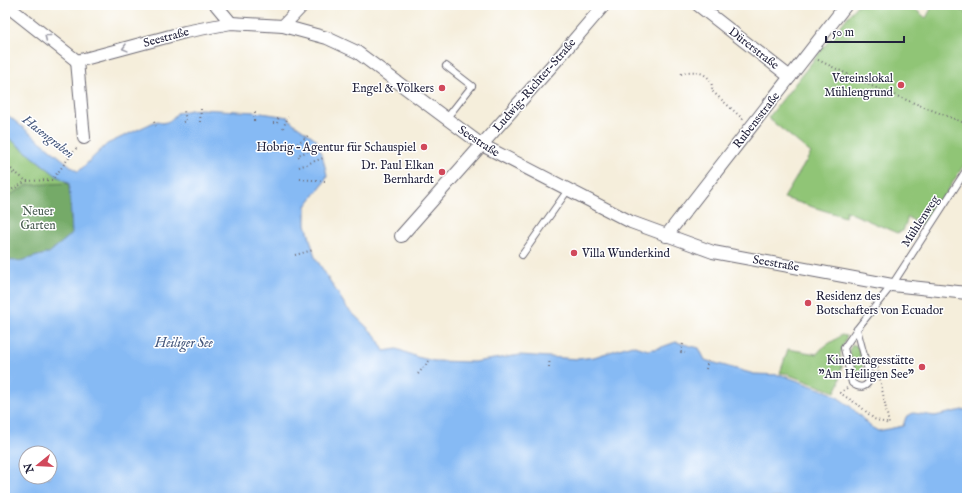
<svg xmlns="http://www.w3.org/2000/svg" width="972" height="503" font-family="'IM FELL English',serif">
	<rect width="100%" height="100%" fill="#fff"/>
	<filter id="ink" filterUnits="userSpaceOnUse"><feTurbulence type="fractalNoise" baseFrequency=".025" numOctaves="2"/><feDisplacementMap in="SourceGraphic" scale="8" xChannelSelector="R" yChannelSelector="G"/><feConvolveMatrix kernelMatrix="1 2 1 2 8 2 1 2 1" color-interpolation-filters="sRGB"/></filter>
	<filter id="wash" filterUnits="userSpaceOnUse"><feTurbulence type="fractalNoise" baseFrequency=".012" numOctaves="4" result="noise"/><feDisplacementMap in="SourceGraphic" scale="16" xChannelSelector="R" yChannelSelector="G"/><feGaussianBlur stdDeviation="0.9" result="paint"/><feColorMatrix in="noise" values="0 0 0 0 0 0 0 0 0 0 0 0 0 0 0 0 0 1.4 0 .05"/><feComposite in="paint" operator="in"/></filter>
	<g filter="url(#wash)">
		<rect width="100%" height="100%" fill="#f5eedb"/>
		<g fill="#90c576" stroke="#597458">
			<polygon points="857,5 910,5 926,18 933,5 967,5 967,160 924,228 908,217 903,231 897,233 846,211 845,217 784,198 811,153 768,118"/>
			<polygon points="5,135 57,176 69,183 5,260"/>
			<path d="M841,335L847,336L843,345L840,354L842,366L839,384L835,392L784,373H780L788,349L817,354C823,345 832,343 841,335Z"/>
			<polygon points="852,345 856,345 858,347 864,372 861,376 857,376 855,374 849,350"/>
		</g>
		<polygon fill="#74aa67" stroke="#4b6651" points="69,183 72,234 49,253 20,261 5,260 5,198 28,185"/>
		<path fill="#86baf4" stroke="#546e98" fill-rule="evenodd" d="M201,109L255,112L288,117L293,123L316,139L323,158L327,175L325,181L306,206V224L315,257L347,308L376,336L384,351L397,349L417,357L434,361L474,362L520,355L578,359L594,357L632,345L648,350L659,348L676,342L699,348L705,360L708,361L754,374L782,375L831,393L850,406L871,427L878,431L903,426L906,417L913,413L935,416L967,409V498H5V260L20,261L49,253L72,234L69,183L57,176L5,135V113L77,171H79L107,144L154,122L158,121L162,123C170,122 172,119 177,113L190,110ZM26,453H50V477H26Z"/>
	</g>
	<g filter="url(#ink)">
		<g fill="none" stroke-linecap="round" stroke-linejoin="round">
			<defs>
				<g id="lane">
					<polyline points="446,66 472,86 446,119"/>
					<polyline points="522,255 568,190"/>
					<path d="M857,329L870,378C867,388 860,389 852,383L844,348L857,329L892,285L967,169"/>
				</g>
				<g id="street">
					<polyline points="6,5 77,61"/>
					<polyline points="216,5 231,23"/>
					<polyline points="698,5 790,77"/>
					<polyline points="283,26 303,5"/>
					<polyline points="77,61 185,32 231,23 283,26 327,38 357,52 482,145 631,222 713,252 892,285 967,293"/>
					<polyline points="77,61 84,138"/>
					<polyline points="401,236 556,61 604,5"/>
					<polyline points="666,236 846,5"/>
				</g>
			</defs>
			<use href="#lane" stroke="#6c6973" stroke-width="8"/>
			<use href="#street" stroke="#6c6973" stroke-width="14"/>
			<g stroke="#6c6973" stroke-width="2" stroke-dasharray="1 3" stroke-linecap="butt">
				<polyline points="954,5 967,14"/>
				<polyline points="818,60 874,87 967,124"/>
				<path d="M681,74C695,68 714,74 712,91L744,120"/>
				<polyline points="254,121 255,112"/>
				<polyline points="154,122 156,126"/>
				<polyline points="183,122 186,121 184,111"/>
				<polyline points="200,122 201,109"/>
				<polyline points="273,123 277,123 279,116"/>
				<polyline points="283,128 288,117"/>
				<polyline points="294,146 309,135"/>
				<polyline points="299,157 298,155 319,147"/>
				<polyline points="5,164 26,181 52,180 78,146"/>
				<polyline points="299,167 323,158"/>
				<polyline points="5,170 17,175"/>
				<polyline points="300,179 325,181"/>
				<polyline points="5,193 17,187 26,181"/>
				<polyline points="295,255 313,250"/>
				<polyline points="683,344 681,352 685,353"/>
				<polyline points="549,367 550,356"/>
				<polyline points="706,369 708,361"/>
				<polyline points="418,374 430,360"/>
				<polyline points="847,388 840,393 860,406 874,419 889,424 877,364"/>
			</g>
			<use href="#lane" stroke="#fff" stroke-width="6"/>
			<use href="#street" stroke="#fff" stroke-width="12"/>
		</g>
		<defs><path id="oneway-chevron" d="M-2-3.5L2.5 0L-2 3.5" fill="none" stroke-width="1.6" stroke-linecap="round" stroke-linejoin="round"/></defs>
		<g stroke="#9c9ca7">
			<use href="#oneway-chevron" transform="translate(47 37) rotate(-142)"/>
			<use href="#oneway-chevron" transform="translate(125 48) rotate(165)"/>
		</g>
	</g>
	<g fill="#d1495b" stroke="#fff" stroke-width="1.5">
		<circle cx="901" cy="85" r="4"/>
		<circle cx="442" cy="88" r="4"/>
		<circle cx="424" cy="147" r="4"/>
		<circle cx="442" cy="172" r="4"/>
		<circle cx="574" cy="253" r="4"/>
		<circle cx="808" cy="303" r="4"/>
		<circle cx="922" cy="367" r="4"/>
	</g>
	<g text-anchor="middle" stroke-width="3" stroke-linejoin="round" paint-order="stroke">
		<g font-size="12" fill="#22223b" stroke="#fff">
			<text transform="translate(166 37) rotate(-15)" y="4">Seestraße</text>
			<text transform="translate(754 48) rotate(38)" y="4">Dürerstraße</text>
			<text transform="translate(534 85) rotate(-49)" y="4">Ludwig-Richter-Straße</text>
			<text transform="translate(756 120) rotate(-52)" y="4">Rubensstraße</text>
			<text transform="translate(479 141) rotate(33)" y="4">Seestraße</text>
			<text transform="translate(920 221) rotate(-57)" y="4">Mühlenweg</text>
			<text transform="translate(776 263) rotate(10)" y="4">Seestraße</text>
		</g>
		<g font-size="12" fill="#22223b" stroke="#fff" text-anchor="end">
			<text x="893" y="82">Vereinslokal<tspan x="893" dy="14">Mühlengrund</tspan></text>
			<text x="434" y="92">Engel &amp; Völkers</text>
			<text x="416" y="151">Hobrig – Agentur für Schauspiel</text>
			<text x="434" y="169">Dr. Paul Elkan<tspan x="434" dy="14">Bernhardt</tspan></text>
			<text x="582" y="257" text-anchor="start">Villa Wunderkind</text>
			<text x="816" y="300" text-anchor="start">Residenz des<tspan x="816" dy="14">Botschafters von Ecuador</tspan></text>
			<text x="914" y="364">Kindertagesstätte<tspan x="914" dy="14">"Am Heiligen See"</tspan></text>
		</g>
		<g font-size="12" fill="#485b50" stroke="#fff">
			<text x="38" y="215">Neuer<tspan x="38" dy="14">Garten</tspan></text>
		</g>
		<g font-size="13" font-style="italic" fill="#45577c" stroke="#fff">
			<text transform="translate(49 136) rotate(38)" y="5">Hasengraben</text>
			<text x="184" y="347">Heiliger See</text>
		</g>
	</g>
	<rect width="972" height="503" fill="none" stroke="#fff" stroke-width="20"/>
	<g transform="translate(38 465) rotate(252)"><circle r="19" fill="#ffffff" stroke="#a7a7b1"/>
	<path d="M0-3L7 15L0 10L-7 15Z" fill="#d1495b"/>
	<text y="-6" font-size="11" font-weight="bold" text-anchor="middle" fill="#22223b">N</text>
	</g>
	<path d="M826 36v6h78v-6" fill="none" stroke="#22223b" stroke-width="2"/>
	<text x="832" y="36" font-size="12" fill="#22223b" stroke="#ffffff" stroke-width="3" paint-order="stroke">50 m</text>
</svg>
